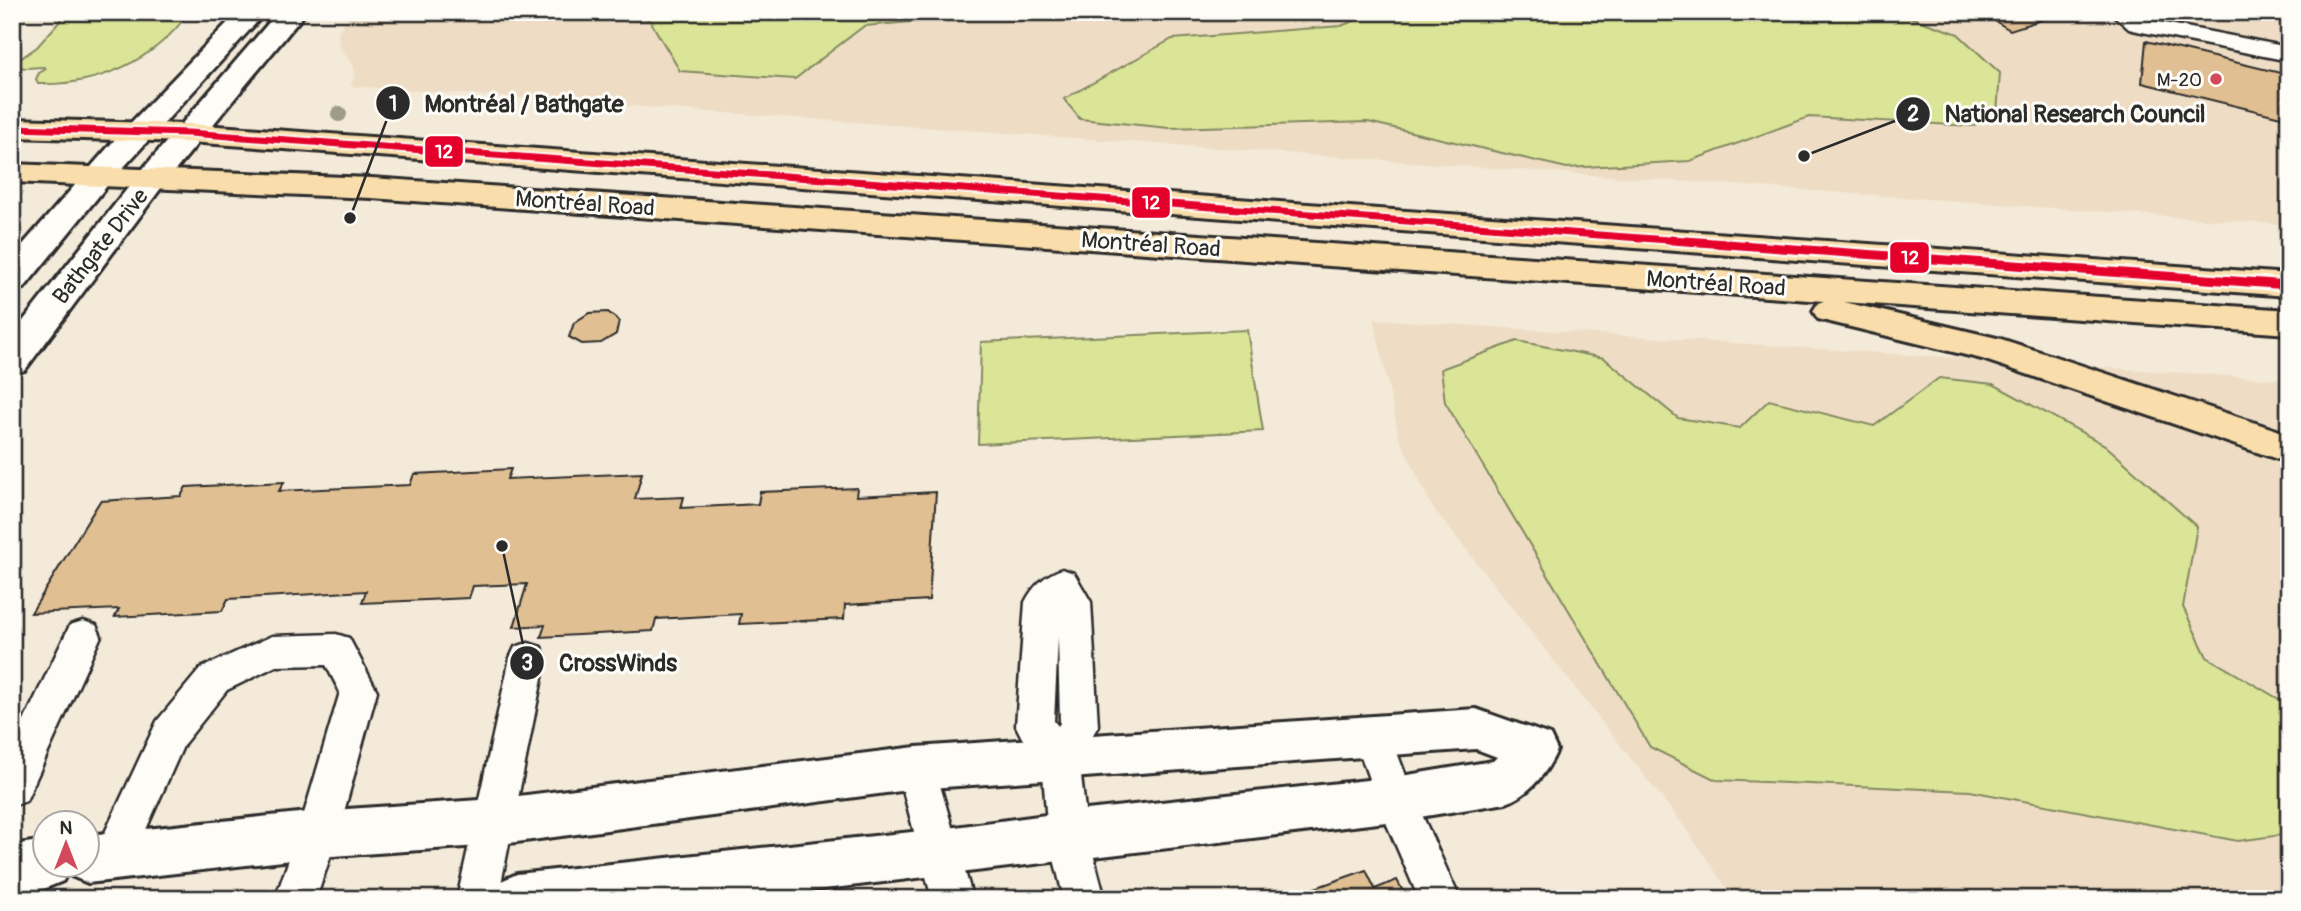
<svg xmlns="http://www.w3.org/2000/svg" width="2301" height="911" font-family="Pangolin,sans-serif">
	<rect width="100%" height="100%" fill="#f4ead9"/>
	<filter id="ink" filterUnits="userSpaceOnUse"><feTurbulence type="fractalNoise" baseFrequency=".0143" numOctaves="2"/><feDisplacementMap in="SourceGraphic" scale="14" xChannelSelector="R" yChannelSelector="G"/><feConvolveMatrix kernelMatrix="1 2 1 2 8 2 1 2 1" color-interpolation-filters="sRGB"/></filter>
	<g filter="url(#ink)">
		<g fill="#eeddc4">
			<polygon points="352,12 2289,12 2289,225 350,86 355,77 354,67 339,46 338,32"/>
			<polygon points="1374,319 2289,380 2289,899 1734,899 1684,826 1431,505 1399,437"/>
		</g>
		<g fill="#dae597" stroke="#828861" stroke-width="2">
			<path d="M68,12H189C155,61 97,86 38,84L36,79L39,73L46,69L44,67L25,68L16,66L20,59L37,47Z"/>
			<polygon points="593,12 972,12 970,17 864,26 795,79 680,71 649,19"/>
			<polygon points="1370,12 1616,12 1628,15 1660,12 1895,12 1958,34 2000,73 1997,113 1972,126 1809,117 1690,161 1567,168 1368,122 1169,128 1080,119 1064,99 1172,39 1341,26 1369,15"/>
			<polygon points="1247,330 1263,431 978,444 981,342"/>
			<polygon points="1517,341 1604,358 1678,418 1740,428 1769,400 1874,426 1939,378 1993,384 2105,445 2197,527 2183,607 2207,657 2279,699 2289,700 2289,834 2238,841 1970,791 1716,780 1650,747 1445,402 1441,369"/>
		</g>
		<g fill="#e0bf92" stroke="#2b2b2b" stroke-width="2">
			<polygon points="1980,12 2066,12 2010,30"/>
			<polygon points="2146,41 2289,75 2289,119 2142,83"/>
			<polygon points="608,312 619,321 616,334 601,343 582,344 569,337 574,323 589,313"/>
			<polygon points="511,469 507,479 642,473 635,499 684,497 681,508 758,504 760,492 857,488 856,496 936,492 929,600 845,605 844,619 739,624 741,614 656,619 653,631 541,637 545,625 514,627 527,584 473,586 469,598 362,603 366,591 228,599 222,611 115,617 119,609 31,613 100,501 181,496 186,487 284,482 279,491 410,485 414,474"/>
			<polygon points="1366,870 1375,889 1397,880 1407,899 1284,899"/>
		</g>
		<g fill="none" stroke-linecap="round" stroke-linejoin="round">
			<defs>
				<g id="service">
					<polygon points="2110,12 2135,12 2144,19 2278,45 2289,42 2289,56 2279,59 2137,31 2129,29"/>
					<path d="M1062,569L1074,573L1091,602L1098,726L1079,759L1088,835L1105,899H1064L1048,835L1042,762L1022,738L1016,726L1025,602C1033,586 1045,575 1062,569ZM1058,637L1060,723L1058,726L1054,721Z"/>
					<polygon points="83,621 96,625 101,636 26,801 12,806 12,746 70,625"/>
					<polygon points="336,634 349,638 377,691 338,834 316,899 275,899 298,834 340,692 326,665 276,666 227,690 184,744 128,870 114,875 100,870 94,856 157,721 201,668 272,636"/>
					<polygon points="528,643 541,647 546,658 498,899 457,899 510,658 515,647"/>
					<polygon points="1373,719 1386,724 1414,797 1460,899 1419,899 1376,799 1354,736 1360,724"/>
					<polygon points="916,750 930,756 935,768 973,899 932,899 897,768 902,756"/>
				</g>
				<path id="minor" d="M1476,709L1550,735L1557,750C1547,773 1530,794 1506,803L1395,821L741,899H492L499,882L517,874L940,829L1068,812L1395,777L1493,761L1497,757L1476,749L916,789L494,845L318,857L88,883L71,876L68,870L63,881L46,888L12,893V845L46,840V866H88V835L318,811L494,799L916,747Z"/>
				<g id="tertiary">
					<polygon points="238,12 266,12 110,182 24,288 12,291 12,257 118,136"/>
					<polygon points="278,12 306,12 164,184 25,370 12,374 12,335 142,170"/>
				</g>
				<g id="primary">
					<polygon points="12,119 189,124 2289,274 2289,296 189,142 12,137"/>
					<polygon points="12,164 371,178 2289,310 2289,334 1844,302 2001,339 2289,434 2289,463 1982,359 1818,319 1813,311 1818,303 1824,301 371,198 12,182"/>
				</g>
			</defs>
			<use href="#service" stroke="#2b2b2b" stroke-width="5"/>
			<use href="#minor" stroke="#2b2b2b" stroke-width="6"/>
			<use href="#tertiary" stroke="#2b2b2b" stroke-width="6"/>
			<use href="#primary" stroke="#2b2b2b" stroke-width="6"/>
			<use href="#service" fill="#fdfcf7" fill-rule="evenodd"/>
			<use href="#minor" fill="#fdfcf7" fill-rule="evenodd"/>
			<use href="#tertiary" fill="#fdfcf7" fill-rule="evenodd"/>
			<use href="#primary" fill="#f9deab" fill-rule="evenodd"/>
			<defs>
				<polyline id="bus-1-far1" points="12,128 189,133 1696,242"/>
				<polyline id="bus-1" points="1672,240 2289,285"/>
			</defs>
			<use href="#bus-1-far1" stroke="#fdfcf7" stroke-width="11"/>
			<use href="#bus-1" stroke="#fdfcf7" stroke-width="14"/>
			<use href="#bus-1-far1" stroke="#e4002b" stroke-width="7"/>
			<use href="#bus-1" stroke="#e4002b" stroke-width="9"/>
		</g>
		<circle fill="#9e9b88" cx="339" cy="114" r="8"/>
	</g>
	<circle fill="#d1495b" stroke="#fdfcf7" stroke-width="2.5" cx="2216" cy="79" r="7"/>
	<g text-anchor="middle" stroke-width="6" stroke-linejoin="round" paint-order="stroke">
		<g font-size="19" fill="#2b2b2b" stroke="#fdfcf7" text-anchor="end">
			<text x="2202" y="86">M-20</text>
		</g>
		<g font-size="23" fill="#2b2b2b" stroke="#fdfcf7">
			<text transform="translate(585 203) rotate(4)" y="8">Montréal Road</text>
			<text transform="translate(1151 244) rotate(4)" y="8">Montréal Road</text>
			<text transform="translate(100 246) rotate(-52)" y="8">Bathgate Drive</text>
			<text transform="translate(1716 283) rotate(4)" y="8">Montréal Road</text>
		</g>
	</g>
	<path fill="none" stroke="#2b2b2b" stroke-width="2.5" d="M350 218L393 103M1804 156L1913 114M502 546L527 663"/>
	<g fill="#2b2b2b" stroke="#fdfcf7" stroke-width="2.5">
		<circle cx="350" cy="218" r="7"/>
		<circle cx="1804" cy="156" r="7"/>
		<circle cx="502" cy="546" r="7"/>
		<circle cx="393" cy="103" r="18"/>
		<circle cx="1913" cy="114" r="18"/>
		<circle cx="527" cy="663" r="18"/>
	</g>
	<g font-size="21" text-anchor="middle" font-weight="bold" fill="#fff">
		<text x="393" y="111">1</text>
		<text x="1913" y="121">2</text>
		<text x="527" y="670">3</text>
	</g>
	<g font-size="24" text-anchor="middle" font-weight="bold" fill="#2b2b2b" stroke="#fdfcf7" stroke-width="6" stroke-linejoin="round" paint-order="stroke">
		<text x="524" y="112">Montréal / Bathgate</text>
		<text x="2075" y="122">National Research Council</text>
		<text x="618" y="671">CrossWinds</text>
	</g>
	<g stroke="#fdfcf7" stroke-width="2.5">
		<rect x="424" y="135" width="40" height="33" rx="7" fill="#e4002b"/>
		<rect x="1131" y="186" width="40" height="33" rx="7" fill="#e4002b"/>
		<rect x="1889" y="241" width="41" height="33" rx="7" fill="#e4002b"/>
	</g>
	<g font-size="19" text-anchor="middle" font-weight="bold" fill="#fff">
		<text x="444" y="158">12</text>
		<text x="1151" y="209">12</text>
		<text x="1910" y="264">12</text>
	</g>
	<rect width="2301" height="911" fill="none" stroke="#fdfcf7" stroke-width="42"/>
	<rect x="21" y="21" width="2259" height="869" fill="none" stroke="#2b2b2b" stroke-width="2.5" filter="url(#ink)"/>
	<g transform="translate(66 844)"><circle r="33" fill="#fdfcf7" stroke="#a9a8a5" stroke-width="2"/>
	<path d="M0-5L12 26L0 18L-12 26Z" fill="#d1495b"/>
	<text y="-10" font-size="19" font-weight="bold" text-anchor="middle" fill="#2b2b2b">N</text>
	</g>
</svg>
